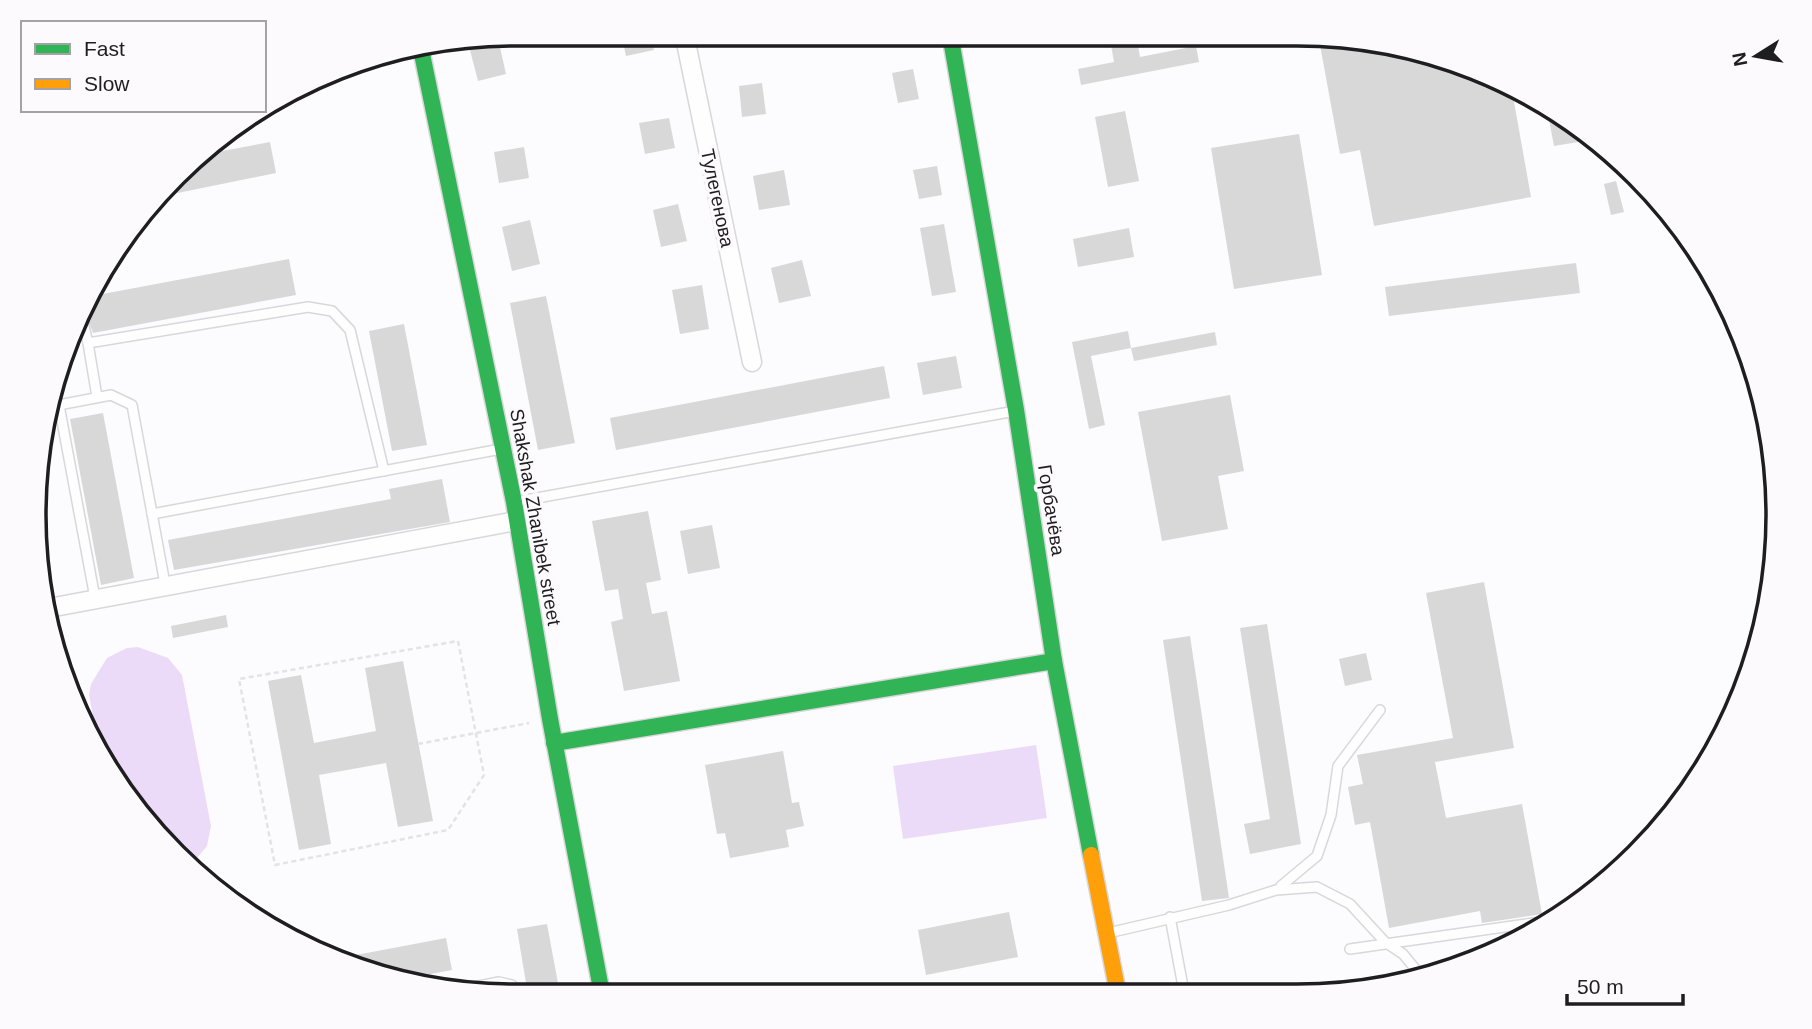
<svg xmlns="http://www.w3.org/2000/svg" width="1812" height="1029" font-family="Helvetica,sans-serif">
	<rect width="100%" height="100%" fill="#fcfbfd"/>
	<g fill="#ecdbf8">
		<polygon points="138,647 168,658 182,675 211,826 207,846 192,864 152,832 99,746 89,695 91,684 107,658 127,648"/>
		<polygon points="1036,745 1047,818 903,839 893,766"/>
	</g>
	<g fill="#d9d8d9">
		<polygon points="621,33 650,33 654,50 626,56"/>
		<polygon points="1109,34 1136,34 1140,57 1196,46 1199,62 1081,85 1078,69 1114,62"/>
		<polygon points="1318,34 1452,59 1511,85 1531,197 1374,226 1360,150 1340,154"/>
		<polygon points="499,43 506,74 478,81 470,50"/>
		<polygon points="913,69 919,99 898,103 892,73"/>
		<polygon points="762,83 766,114 742,117 739,86"/>
		<polygon points="1546,104 1582,129 1584,141 1554,146"/>
		<polygon points="1125,111 1139,181 1108,187 1095,117"/>
		<polygon points="669,118 675,148 645,154 639,123"/>
		<polygon points="1299,134 1322,275 1234,289 1211,148"/>
		<polygon points="270,142 276,173 163,196 201,155"/>
		<polygon points="524,147 529,178 499,183 494,152"/>
		<polygon points="937,166 942,195 919,199 913,170"/>
		<polygon points="784,170 790,205 759,210 753,176"/>
		<polygon points="1616,181 1624,212 1611,215 1604,184"/>
		<polygon points="678,204 687,241 661,247 653,210"/>
		<polygon points="530,220 540,264 512,271 502,227"/>
		<polygon points="944,224 956,292 932,296 920,228"/>
		<polygon points="1129,228 1134,257 1078,267 1073,239"/>
		<polygon points="289,259 296,295 93,333 85,312 92,296"/>
		<polygon points="802,260 811,296 779,303 771,268"/>
		<polygon points="1576,263 1580,293 1389,316 1385,287"/>
		<polygon points="702,285 709,329 680,334 672,290"/>
		<polygon points="546,296 575,443 538,450 510,303"/>
		<polygon points="404,324 427,445 392,451 369,331"/>
		<polygon points="1128,331 1131,348 1091,356 1105,425 1089,429 1072,342"/>
		<polygon points="1215,332 1217,345 1134,361 1131,348"/>
		<polygon points="956,356 962,388 923,395 917,363"/>
		<polygon points="884,366 890,398 616,450 610,418"/>
		<polygon points="1230,395 1244,471 1218,476 1228,529 1162,541 1138,412"/>
		<polygon points="103,413 134,578 101,585 70,419"/>
		<polygon points="442,479 450,522 174,570 168,540 391,499 389,489"/>
		<polygon points="648,511 661,580 646,583 652,614 667,611 680,681 624,691 611,622 623,619 618,589 605,591 592,521"/>
		<polygon points="712,525 720,568 688,574 680,531"/>
		<polygon points="1484,582 1514,748 1435,762 1446,818 1522,804 1542,914 1482,923 1480,911 1389,928 1370,822 1355,825 1348,787 1363,784 1357,755 1453,738 1426,593"/>
		<polygon points="226,615 228,627 173,638 171,626"/>
		<polygon points="1267,624 1301,844 1250,854 1244,824 1270,819 1240,628"/>
		<polygon points="1190,636 1229,898 1202,901 1163,640"/>
		<polygon points="1366,653 1372,680 1345,686 1339,659"/>
		<polygon points="403,661 433,821 398,827 386,763 319,775 331,844 299,850 268,681 301,675 314,743 376,731 365,668"/>
		<polygon points="783,751 792,803 799,802 804,826 786,830 789,847 730,858 725,833 717,834 705,765"/>
		<polygon points="1009,912 1018,957 926,975 918,930"/>
		<polygon points="547,924 560,994 528,995 517,929"/>
		<polygon points="446,938 452,970 404,979 360,970 335,959"/>
	</g>
	<g fill="none" stroke-linecap="round" stroke-linejoin="round">
		<defs>
			<g id="lane">
				<polyline points="82,318 88,343"/>
				<polyline points="97,397 88,343 308,307 332,311 350,330 384,471"/>
				<polyline points="59,405 95,598"/>
				<polyline points="48,407 111,395 132,405 165,584"/>
				<polyline points="515,502 1015,411"/>
				<polyline points="152,514 501,449"/>
				<polyline points="1281,886 1317,856 1331,815 1338,766 1380,710"/>
				<polyline points="1170,917 1184,992"/>
				<polyline points="1108,933 1229,905 1276,890 1317,887 1350,904 1385,942 1403,954 1422,977"/>
				<polyline points="1350,949 1554,920"/>
				<polyline points="459,990 499,982 512,985 516,995"/>
			</g>
			<g id="street">
				<polyline points="684,33 752,362"/>
				<polyline points="49,608 516,521"/>
			</g>
			<g id="fast">
				<polyline points="950,34 1016,410 1054,661 1091,855"/>
				<polyline points="421,49 514,502 550,719 602,994"/>
				<polyline points="554,743 1054,661"/>
			</g>
			<polyline id="slow" points="1091,855 1118,993"/>
		</defs>
		<use href="#lane" stroke="#d8d7d9" stroke-width="12"/>
		<use href="#street" stroke="#d8d7d9" stroke-width="21"/>
		<use href="#fast" stroke="#d8d7d9" stroke-width="19"/>
		<use href="#slow" stroke="#d8d7d9" stroke-width="19"/>
		<g stroke="#e4e3e4" stroke-width="2.5" stroke-dasharray="5 3.5" stroke-linecap="butt">
			<polygon points="458,641 484,775 448,830 275,865 239,679"/>
			<polyline points="418,744 529,723"/>
		</g>
		<use href="#lane" stroke="#fffeff" stroke-width="9"/>
		<use href="#street" stroke="#fffeff" stroke-width="18"/>
		<use href="#fast" stroke="#30b455" stroke-width="16"/>
		<use href="#slow" stroke="#ff9f0a" stroke-width="16"/>
	</g>
	<g text-anchor="middle" stroke-width="7" stroke-linejoin="round" paint-order="stroke">
		<g font-size="19" fill="#1e1d1f" stroke="#fdfafe">
			<text transform="translate(718 198) rotate(78)" y="7">Тулегенова</text>
			<text transform="translate(1052 510) rotate(81)" y="7">Горбачёва</text>
			<text transform="translate(536 517) rotate(80)" y="7">Shakshak Zhanibek street</text>
		</g>
	</g>
	<path d="M0 0H1812V1029H0ZM515 46H1297A469 469 0 0 1 1766 515V515A469 469 0 0 1 1297 984H515A469 469 0 0 1 46 515V515A469 469 0 0 1 515 46Z" fill="#fdfafe" fill-rule="evenodd"/>
	<path fill="none" stroke="#1e1d1f" stroke-width="3.5" d="M515 46H1297A469 469 0 0 1 1766 515V515A469 469 0 0 1 1297 984H515A469 469 0 0 1 46 515V515A469 469 0 0 1 515 46Z"/>
	<rect x="21" y="21" width="245" height="91" fill="#fdfafe" stroke="#a4a2a5" stroke-width="2"/>
	<rect x="35" y="44" width="35" height="10" fill="#30b455" stroke="#a4a2a5" stroke-width="2"/>
	<text x="84" y="56" font-size="21" fill="#1e1d1f">Fast</text>
	<rect x="35" y="79" width="35" height="10" fill="#ff9f0a" stroke="#a4a2a5" stroke-width="2"/>
	<text x="84" y="91" font-size="21" fill="#1e1d1f">Slow</text>
	<g transform="translate(1756 56) rotate(259)" stroke="#fdfafe" stroke-width="5" paint-order="stroke">
	<path d="M0-5L12 26L0 18L-12 26Z" fill="#1e1d1f"/>
	<text y="-10" font-size="19" font-weight="bold" text-anchor="middle" fill="#1e1d1f">N</text>
	</g>
	<path d="M1567 994v10h116v-10" fill="none" stroke="#1e1d1f" stroke-width="3.5"/>
	<text x="1577" y="994" font-size="21" fill="#1e1d1f" stroke="#fdfafe" stroke-width="5" paint-order="stroke">50 m</text>
</svg>
